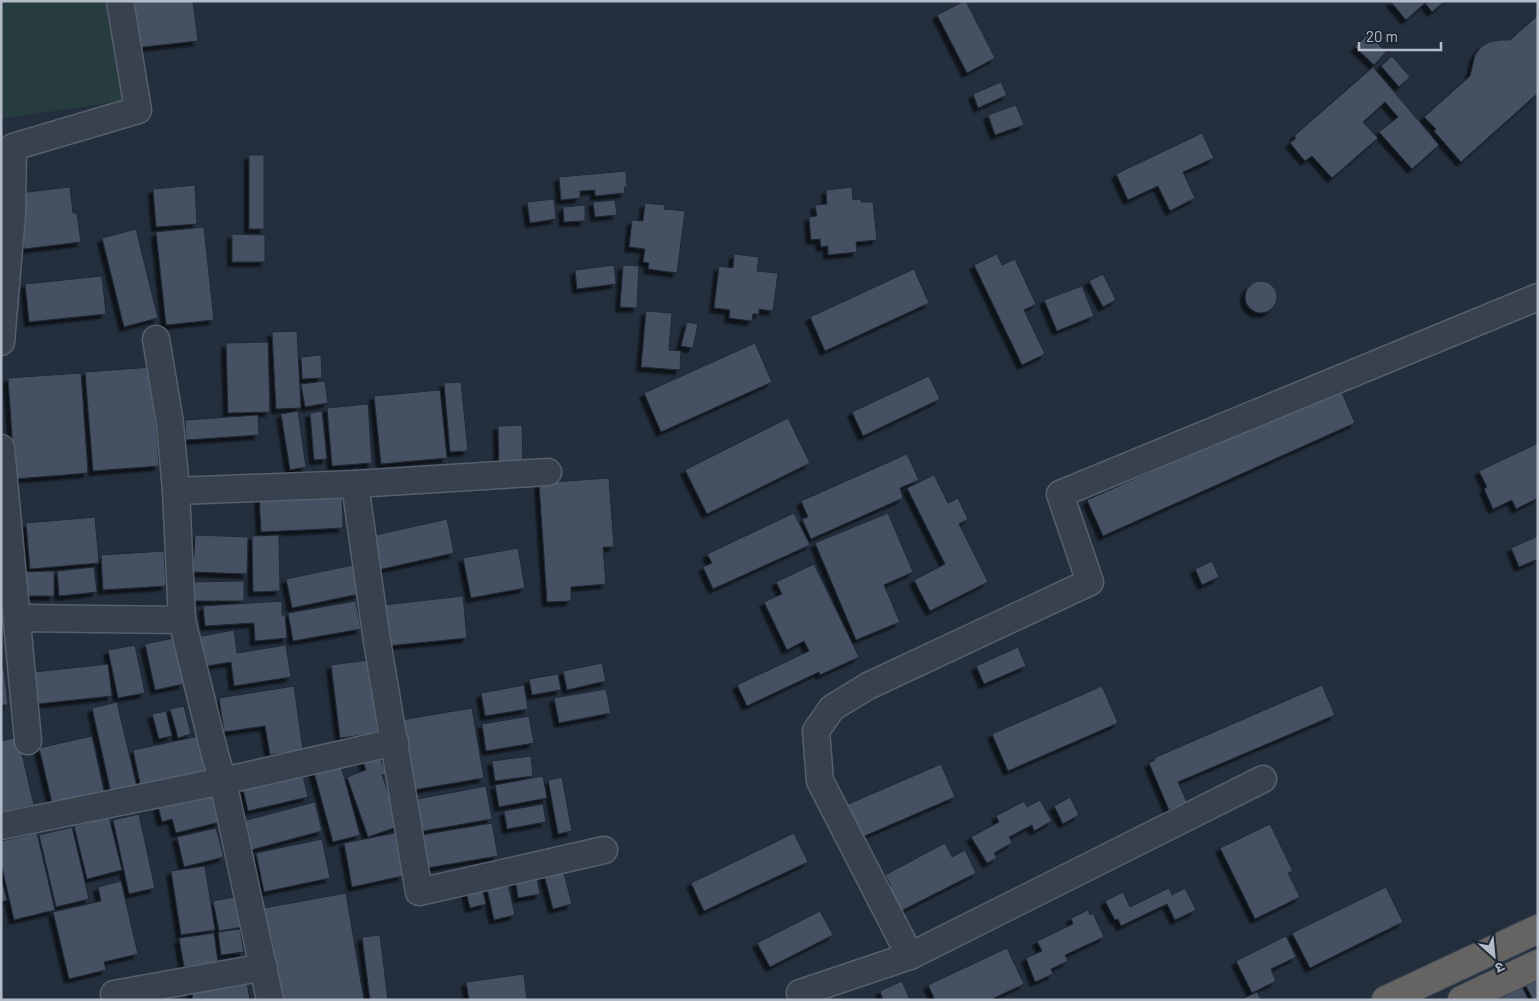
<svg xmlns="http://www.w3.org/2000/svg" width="1539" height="1001" font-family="Barlow,'Noto Sans Devanagari',sans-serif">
	<defs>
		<filter id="shadow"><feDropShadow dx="-4.5" dy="4.5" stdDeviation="1" flood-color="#0009"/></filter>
	</defs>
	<rect width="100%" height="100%" fill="#242f3e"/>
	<polygon fill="#263c3f" points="1,1 108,1 135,99 1,119"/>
	<g fill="#455162" stroke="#1f2835" filter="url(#shadow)">
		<polygon points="130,1 193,1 198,41 135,48"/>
		<polygon points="964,1 966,1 995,58 967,73 937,15"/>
		<polygon points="1390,1 1445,1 1432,12 1425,3 1406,20"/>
		<polygon points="1538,15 1538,93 1461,162 1434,131 1436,129 1424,117 1470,76 1475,55 1481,47 1489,42 1499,40 1510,40"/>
		<polygon points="1368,34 1386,52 1374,65 1355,47"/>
		<polygon points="1392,56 1410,77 1399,87 1381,66"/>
		<polygon points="1373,67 1439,145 1412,169 1379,132 1398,117 1385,102 1363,122 1378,138 1332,178 1312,156 1305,161 1290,143 1296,138 1294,136"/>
		<polygon points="1001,82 1007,95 978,108 973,94"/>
		<polygon points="1016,105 1024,125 995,135 988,115"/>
		<polygon points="1202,133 1214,158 1183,172 1195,198 1170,211 1158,186 1128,200 1116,174"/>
		<rect x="249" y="155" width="15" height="74"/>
		<polygon points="626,171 627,187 624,187 625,193 595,196 595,190 580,191 580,198 561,200 559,177"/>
		<polygon points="195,185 197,224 156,227 153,189"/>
		<polygon points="70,187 73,213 77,213 81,242 24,249 19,193"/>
		<polygon points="852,187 853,200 861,199 861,202 873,202 877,240 856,242 857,252 828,255 828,246 821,247 820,239 811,240 809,217 817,216 815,205 827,204 826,190"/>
		<polygon points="554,199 556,219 530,223 527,202"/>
		<polygon points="615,200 617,215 595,217 593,202"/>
		<polygon points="645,203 665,205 664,209 685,211 677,273 648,269 649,263 643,262 645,249 629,247 632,220 643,221"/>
		<polygon points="585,205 585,221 564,222 563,207"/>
		<polygon points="204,227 214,320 166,325 156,232"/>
		<polygon points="136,229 158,318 124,327 102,238"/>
		<polygon points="232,234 265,235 265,262 232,262"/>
		<polygon points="734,254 759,257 757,271 778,273 773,311 759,309 759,314 753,314 752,321 729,318 730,310 714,308 719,266 733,268"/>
		<polygon points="997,254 1002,265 1015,259 1036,304 1024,310 1045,354 1022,365 974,265"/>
		<polygon points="614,265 616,284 577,289 575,270"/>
		<polygon points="623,265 639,266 637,308 620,307"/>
		<polygon points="914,269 929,303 825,351 810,317"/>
		<polygon points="1103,274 1116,300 1103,307 1089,281"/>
		<polygon points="102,276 106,314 29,322 25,284"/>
		<circle cx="1261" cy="297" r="16"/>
		<polygon points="1082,286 1094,316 1057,331 1044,300"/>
		<polygon points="646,311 672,313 669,350 681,351 680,370 641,367"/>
		<polygon points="687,322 698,324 693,348 681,346"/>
		<polygon points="297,331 301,408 276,409 272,332"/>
		<polygon points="268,342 270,412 228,413 226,343"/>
		<polygon points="755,343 772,382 661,432 644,393"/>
		<polygon points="321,355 322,378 302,379 301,357"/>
		<polygon points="152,367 159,466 93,471 85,372"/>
		<polygon points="81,373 88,473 15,479 8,378"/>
		<polygon points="929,376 940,399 863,436 852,412"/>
		<polygon points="325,381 328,403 305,407 301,384"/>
		<polygon points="461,382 468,451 450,452 444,383"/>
		<polygon points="1340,388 1355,423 1103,536 1087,500"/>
		<polygon points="440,390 447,458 381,464 374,396"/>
		<polygon points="368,404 372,463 332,466 327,408"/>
		<polygon points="298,411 306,467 290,470 281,414"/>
		<polygon points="322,411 327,459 314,460 310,413"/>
		<polygon points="258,415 259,435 186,440 185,420"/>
		<polygon points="788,418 810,463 707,514 685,470"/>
		<polygon points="522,425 523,465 499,466 498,426"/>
		<polygon points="1538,443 1538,498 1516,509 1512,500 1493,509 1484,489 1487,487 1479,471"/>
		<polygon points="907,454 919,480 900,488 903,498 811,539 802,519 808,517 801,501"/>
		<polygon points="934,475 948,503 958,498 968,519 959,524 988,582 930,611 914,580 945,564 907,488"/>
		<polygon points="609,478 614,547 603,547 606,584 571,587 571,601 547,602 539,483"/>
		<polygon points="342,491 343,528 261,532 259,494"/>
		<polygon points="794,513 810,545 713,589 703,567 712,563 707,554"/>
		<polygon points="888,513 913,572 884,585 900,622 856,640 815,543"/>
		<polygon points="95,517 99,563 30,569 26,523"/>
		<polygon points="447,519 454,553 378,570 371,536"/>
		<polygon points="195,535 248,537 247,574 193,572"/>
		<polygon points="279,535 280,591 253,592 252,536"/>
		<polygon points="1538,536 1538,559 1519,567 1511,548"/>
		<polygon points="518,548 525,588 471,598 463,558"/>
		<polygon points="164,551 166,586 103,590 101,555"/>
		<polygon points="1212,561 1219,577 1202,585 1195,569"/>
		<polygon points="814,564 859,657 820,675 819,672 747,706 737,685 809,651 804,641 787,650 764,602 782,594 776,582"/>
		<polygon points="353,565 359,594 292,608 286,579"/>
		<polygon points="94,567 97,592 59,596 57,571"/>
		<polygon points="54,571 54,596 22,596 22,572"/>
		<polygon points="244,581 244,601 191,601 191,582"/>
		<polygon points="463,596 467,638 387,646 383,605"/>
		<polygon points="282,601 282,615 285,615 287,638 255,641 254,623 205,626 203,606"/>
		<polygon points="356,601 361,629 293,641 288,613"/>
		<polygon points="234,630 237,653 286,645 291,677 234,686 231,662 196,668 191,638"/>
		<polygon points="174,638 184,684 155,690 145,644"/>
		<polygon points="135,645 145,693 118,698 108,650"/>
		<polygon points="1018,647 1026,666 984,684 976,666"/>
		<polygon points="369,660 378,733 340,738 331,665"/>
		<polygon points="602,663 606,681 567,690 563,671"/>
		<polygon points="108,664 112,696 37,704 34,672"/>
		<polygon points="1,670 4,670 8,705 1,705"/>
		<polygon points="558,674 561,690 532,695 529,679"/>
		<polygon points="524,685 528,709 485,716 481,693"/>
		<polygon points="1322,685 1335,715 1178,782 1187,802 1169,810 1149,763 1155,760 1154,758"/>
		<polygon points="294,686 303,750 270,755 265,726 224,732 219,698"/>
		<polygon points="1102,686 1118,723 1008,771 992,734"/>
		<polygon points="606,689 611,713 559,723 554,698"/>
		<polygon points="117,702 137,787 111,793 92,708"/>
		<polygon points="184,706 191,734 178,738 170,709"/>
		<polygon points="472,708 484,778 413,790 401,720"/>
		<polygon points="166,711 172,736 159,739 152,714"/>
		<polygon points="529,716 534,743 486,751 482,724"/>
		<polygon points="92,736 104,791 52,803 39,748"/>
		<polygon points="199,736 208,779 142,793 133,750"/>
		<polygon points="18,737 34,805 1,812 1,741"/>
		<polygon points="379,754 386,774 382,775 400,826 368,837 347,777 366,770 362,759"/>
		<polygon points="531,756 533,776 495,781 492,761"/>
		<polygon points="340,762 360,835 333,842 313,769"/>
		<polygon points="941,764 955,797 860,838 846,805"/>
		<polygon points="302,771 308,797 248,811 242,785"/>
		<polygon points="543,776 547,798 499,807 495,785"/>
		<polygon points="562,777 572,831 558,834 548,780"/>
		<polygon points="486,786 492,819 418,832 412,800"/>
		<polygon points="213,792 220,822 176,833 172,819 162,822 158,806"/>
		<polygon points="1070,797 1079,815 1063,824 1054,806"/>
		<polygon points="1040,800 1052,821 1034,831 1032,825 1009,837 1012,843 994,853 997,858 987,863 971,837 999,822 996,816 1024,801 1027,807"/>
		<polygon points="315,802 322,831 251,850 243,821"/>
		<polygon points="543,804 546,822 507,829 504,811"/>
		<polygon points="139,814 155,888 129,894 113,820"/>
		<polygon points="109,817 122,870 87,879 74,826"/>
		<polygon points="492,823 498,856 427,868 421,835"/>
		<polygon points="1270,824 1293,871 1288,873 1300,897 1255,919 1220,848"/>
		<polygon points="72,827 89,899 56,907 39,835"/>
		<polygon points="216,828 224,857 184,867 177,837"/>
		<polygon points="37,833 55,910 14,920 1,863 1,841"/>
		<polygon points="395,833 403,876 352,887 344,843"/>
		<polygon points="794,833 808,862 704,911 691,883"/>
		<polygon points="322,839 330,878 264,892 256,853"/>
		<polygon points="945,843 952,857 965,850 976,873 897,913 884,890 891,886 885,875"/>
		<polygon points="205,866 215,930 181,935 171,871"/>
		<polygon points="562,866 572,904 553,909 543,871"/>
		<polygon points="536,873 540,894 518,898 515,877"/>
		<polygon points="506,875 515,915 494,920 485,880"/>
		<polygon points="1,877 7,900 1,902"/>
		<polygon points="480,880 486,904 470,908 464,884"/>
		<polygon points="121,881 138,954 104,962 106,970 69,979 53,912 101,901 98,887"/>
		<polygon points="1386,887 1403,922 1310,968 1292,933"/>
		<polygon points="1169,888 1172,895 1185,888 1196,910 1175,920 1167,904 1121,926 1118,919 1115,920 1105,901 1123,892 1130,907"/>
		<polygon points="346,893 364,1000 280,1000 264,908"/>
		<polygon points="244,895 249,926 219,931 213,901"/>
		<polygon points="1088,910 1090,915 1093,913 1104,937 1065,955 1068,961 1051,969 1053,974 1035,982 1026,958 1042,951 1037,941 1073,924 1071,918"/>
		<polygon points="820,911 833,935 770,967 757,943"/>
		<polygon points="240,929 244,952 221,955 218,932"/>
		<polygon points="214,933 218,962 184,967 179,938"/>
		<polygon points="380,935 388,1000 370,1000 362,937"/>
		<polygon points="1286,936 1296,957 1271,969 1276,981 1252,993 1236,961"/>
		<polygon points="1007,948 1024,984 990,1000 935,1000 928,985"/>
		<polygon points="1538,973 1538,1000 1533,1000 1523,980"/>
		<polygon points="524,974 527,1000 469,1000 466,982"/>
		<polygon points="246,977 250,1000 193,1000 191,988"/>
		<polygon points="902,981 910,1000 883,1000 880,991"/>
		<polygon points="1522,987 1529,1000 1497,1000"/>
		<polygon points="1257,992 1261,1000 1240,1000"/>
	</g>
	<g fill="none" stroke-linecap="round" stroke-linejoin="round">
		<defs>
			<g id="minor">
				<polyline points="156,339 170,423 176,491 182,620 215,755 223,781 270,1000"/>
				<polyline points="1,342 12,214 13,147 138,110 120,1"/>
				<polyline points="1,448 28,741"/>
				<polyline points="355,484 377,641 419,892 604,850"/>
				<polyline points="176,491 355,484 548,472"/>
				<polyline points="17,618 182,620"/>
				<polyline points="1,826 223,781 395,742"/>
				<polyline points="910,956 820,781 816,731 832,708 868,686 1090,582 1060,494 1538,297"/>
				<polyline points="800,993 910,956 1263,779"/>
				<polyline points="114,994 264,967"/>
			</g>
			<g id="trunk">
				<polyline points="1386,1000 1538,929"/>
				<polyline points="1462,1000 1538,964"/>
			</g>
		</defs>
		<use href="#minor" stroke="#565f6c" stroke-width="29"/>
		<use href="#trunk" stroke="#434c59" stroke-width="30"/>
		<use href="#minor" stroke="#38414e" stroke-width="26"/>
		<use href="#trunk" stroke="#656462" stroke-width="28"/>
	</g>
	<rect width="1539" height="1001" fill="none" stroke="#b4bcc9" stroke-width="5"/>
	<g transform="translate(1494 956) rotate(153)" stroke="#1d2633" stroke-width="4" paint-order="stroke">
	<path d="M0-4L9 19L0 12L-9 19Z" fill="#b4bcc9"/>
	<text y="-8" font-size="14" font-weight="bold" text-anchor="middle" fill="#b4bcc9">उ</text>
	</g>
	<path d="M1359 42v8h82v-8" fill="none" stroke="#b4bcc9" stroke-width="2.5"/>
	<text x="1366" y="42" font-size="15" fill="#b4bcc9" stroke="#1d2633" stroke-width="4" paint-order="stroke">20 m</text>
</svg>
